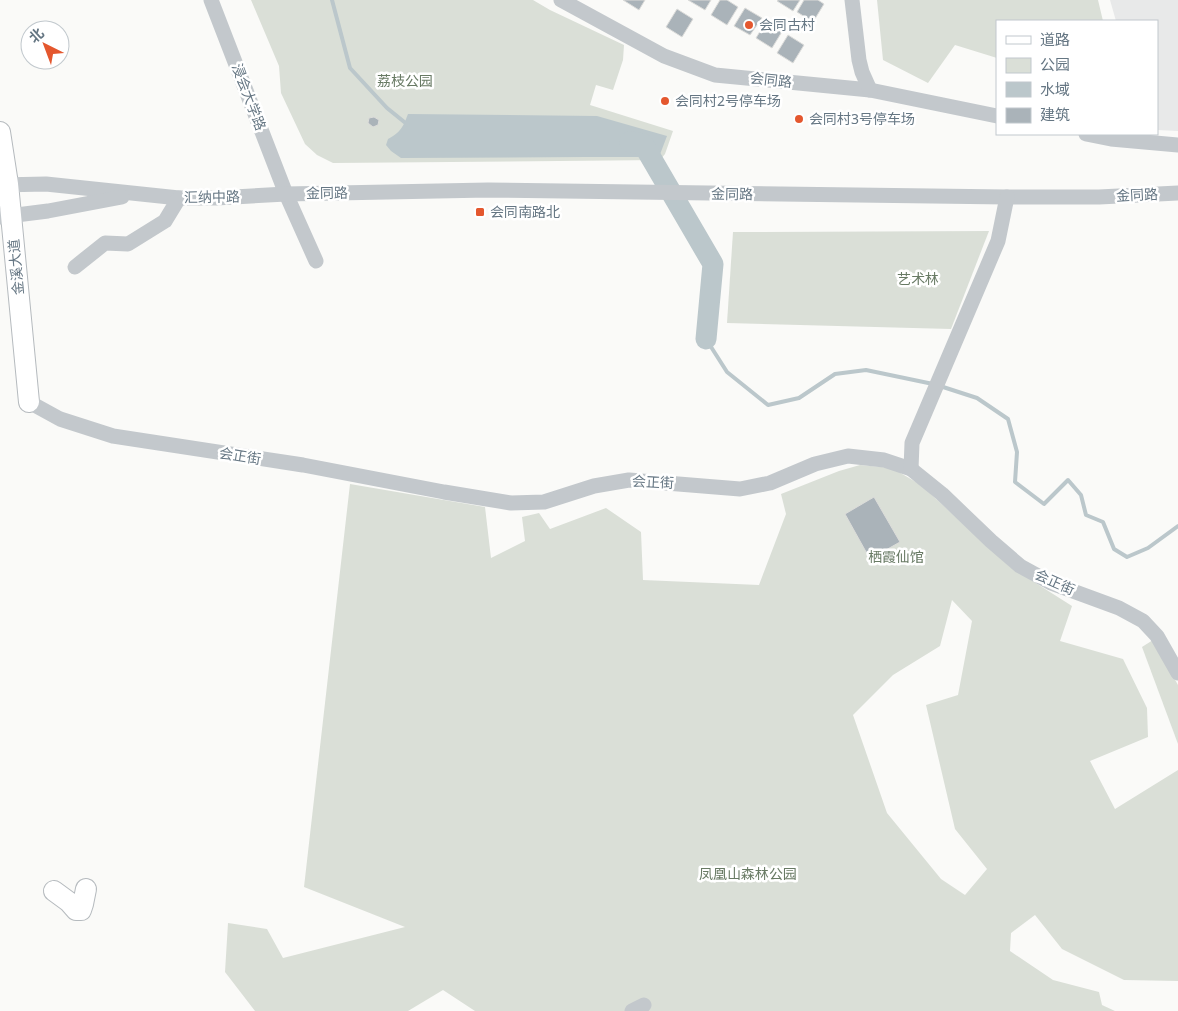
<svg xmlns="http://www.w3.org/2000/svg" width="1178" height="1011" font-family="'Noto Sans','Noto Sans SC',sans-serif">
	<rect width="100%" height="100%" fill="#fafaf8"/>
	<polygon fill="#e8e9e9" points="1110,0 1178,0 1178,131 1157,130 1157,21 1116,21"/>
	<g fill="#dadfd7" fill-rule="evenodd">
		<polygon points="251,0 533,0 550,10 624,45 623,60 613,90 596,85 590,105 673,131 665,154 660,160 333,163 317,155 305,144 281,93 279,66"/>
		<polygon points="877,0 1098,0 1103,21 997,21 997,58 955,45 928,83 883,60"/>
		<polygon points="989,231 951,329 727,323 733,232"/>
		<path d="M860,465L892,468L921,485L1009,566L1072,606L1060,641L1123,659L1147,708L1148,737L1090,761L1115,809L1178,770V981L1124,980L1062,949L1035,915L1011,933L1010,951L1053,980L1099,992L1102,1005L1115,1011H475L443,990L408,1011H255L225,972L228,923L267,929L283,958L405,927L304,887L350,484L485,507L491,558L525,541L522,517L539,513L550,529L606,508L641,532L643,580L759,585L786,514L781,494L839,471ZM952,600L972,621L958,695L926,705L955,829L987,869L965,895L941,879L887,813L853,715L893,675L940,646Z"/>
		<polygon points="1153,640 1178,685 1178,744 1142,647"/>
	</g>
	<path fill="#bbc7cb" d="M408,114L597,116L667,136L659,157H586L401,158L391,151L386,145L388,139C401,132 403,127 408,114Z"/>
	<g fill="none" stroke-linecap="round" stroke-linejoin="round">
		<g stroke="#bbc7cb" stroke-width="4">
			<polyline points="332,0 350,68 387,108 408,125"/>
			<polyline points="706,339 727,372 768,405 799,398 835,374 866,370 933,384"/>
			<polyline points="940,386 977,398 1008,419 1017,452 1015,482 1044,504 1068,480 1081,495 1086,515 1103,522 1114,549 1127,557 1148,548 1178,526"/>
		</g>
		<polyline stroke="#bbc7cb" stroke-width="21" points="630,142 643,144 713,264 706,339"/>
	</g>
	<g fill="#aab3b9" stroke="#dcdcda">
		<polygon points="623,0 645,0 639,10"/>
		<polygon points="688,0 711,0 705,10"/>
		<polygon points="720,0 727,0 738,7 727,25 711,15"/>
		<polygon points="778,0 800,0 793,11 777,1"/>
		<polygon points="804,0 818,0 824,4 813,22 797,12"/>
		<polygon points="745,8 762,18 750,35 734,26"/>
		<polygon points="677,9 693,19 682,37 666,27"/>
		<polygon points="767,20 783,30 772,48 756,38"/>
		<polygon points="788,35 804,45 793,63 777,53"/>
		<polygon points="374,117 379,120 378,125 373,127 368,123 369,118"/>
		<polygon points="874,497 900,542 870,559 845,514"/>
	</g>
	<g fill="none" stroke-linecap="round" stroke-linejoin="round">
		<defs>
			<g id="major">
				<polyline points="0,132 8,184 29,402"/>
				<polyline points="54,891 69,902 76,910 81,910 83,904 86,889"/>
			</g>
		</defs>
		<use href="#major" stroke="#b5babe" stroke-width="22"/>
		<g stroke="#c3c8cc" stroke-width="15">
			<polyline points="211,0 286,194 316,261"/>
			<polyline points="561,0 664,56 715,75 870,90 997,116"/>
			<polyline points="852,0 859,60 862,72 870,90"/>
			<polyline points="1086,134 1111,139 1178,145"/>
			<polyline points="0,185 46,184 179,198 216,198 286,194 488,190 1007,197 1099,197 1178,193"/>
			<polyline points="0,217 48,211 122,197"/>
			<polyline points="75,267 105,243 128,244 165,221 179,198"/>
			<polyline points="29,402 60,419 113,436 303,465 444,492 511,503 544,502 594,486 629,480 740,489 770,483 815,464 848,456 884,460 911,469 942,494 991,541 1020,566 1051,583 1119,608 1143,621 1157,636 1178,673"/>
			<polyline points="911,469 912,443 998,241 1007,197"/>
			<polyline points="632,1011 644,1005"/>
		</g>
		<use href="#major" stroke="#fff" stroke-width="20"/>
	</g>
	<g fill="#e4572e" stroke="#fff" stroke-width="2">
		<circle cx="749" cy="25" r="5"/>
		<circle cx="665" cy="101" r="5"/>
		<circle cx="799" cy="119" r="5"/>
		<rect x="475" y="207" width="10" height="10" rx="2.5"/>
	</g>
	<g text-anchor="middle" stroke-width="5" stroke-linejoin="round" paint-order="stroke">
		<g font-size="14" fill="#657683" stroke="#fff" text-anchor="start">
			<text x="759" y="30">会同古村</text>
			<text x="675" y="106">会同村2号停车场</text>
			<text x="809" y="124">会同村3号停车场</text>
			<text x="490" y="217">会同南路北</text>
		</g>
		<g font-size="14" fill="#657683" stroke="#fff">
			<text transform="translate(771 80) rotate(6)" y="5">会同路</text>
			<text transform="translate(249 97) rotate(69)" y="5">浸会大学路</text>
			<text transform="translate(327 193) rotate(-1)" y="5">金同路</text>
			<text transform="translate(732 194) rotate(1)" y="5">金同路</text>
			<text transform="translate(1137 195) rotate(-3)" y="5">金同路</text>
			<text transform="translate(212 197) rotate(-1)" y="5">汇纳中路</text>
			<text transform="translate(16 267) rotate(-95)" y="5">金溪大道</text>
			<text transform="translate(240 456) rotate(9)" y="5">会正街</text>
			<text transform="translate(653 482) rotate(3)" y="5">会正街</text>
			<text transform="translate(1055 582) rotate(24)" y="5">会正街</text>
		</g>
		<g font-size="14" fill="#687a64" stroke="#fff">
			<text x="405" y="86">荔枝公园</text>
			<text x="918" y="284">艺术林</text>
			<text x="896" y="562">栖霞仙馆</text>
			<text x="748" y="879">凤凰山森林公园</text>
		</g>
	</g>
	<rect x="996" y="20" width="162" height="115" fill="#ffffff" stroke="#c1c8cd"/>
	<rect x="1006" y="36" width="25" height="8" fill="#ffffff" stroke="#c1c8cd"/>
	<text x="1040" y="45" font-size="15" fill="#657683">道路</text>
	<rect x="1006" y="58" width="25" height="15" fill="#dadfd7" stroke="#c1c8cd"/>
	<text x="1040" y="70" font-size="15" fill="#657683">公园</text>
	<rect x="1006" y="82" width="25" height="15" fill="#bbc7cb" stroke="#c1c8cd"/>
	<text x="1040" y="95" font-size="15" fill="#657683">水域</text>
	<rect x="1006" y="108" width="25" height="15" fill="#aab3b9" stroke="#c1c8cd"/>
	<text x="1040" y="120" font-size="15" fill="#657683">建筑</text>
	<g transform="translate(45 45) rotate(318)"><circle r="24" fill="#ffffff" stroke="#c1c8cd"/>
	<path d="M0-4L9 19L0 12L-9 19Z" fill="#e4572e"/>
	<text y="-8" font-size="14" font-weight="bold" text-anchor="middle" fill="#657683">北</text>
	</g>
</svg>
